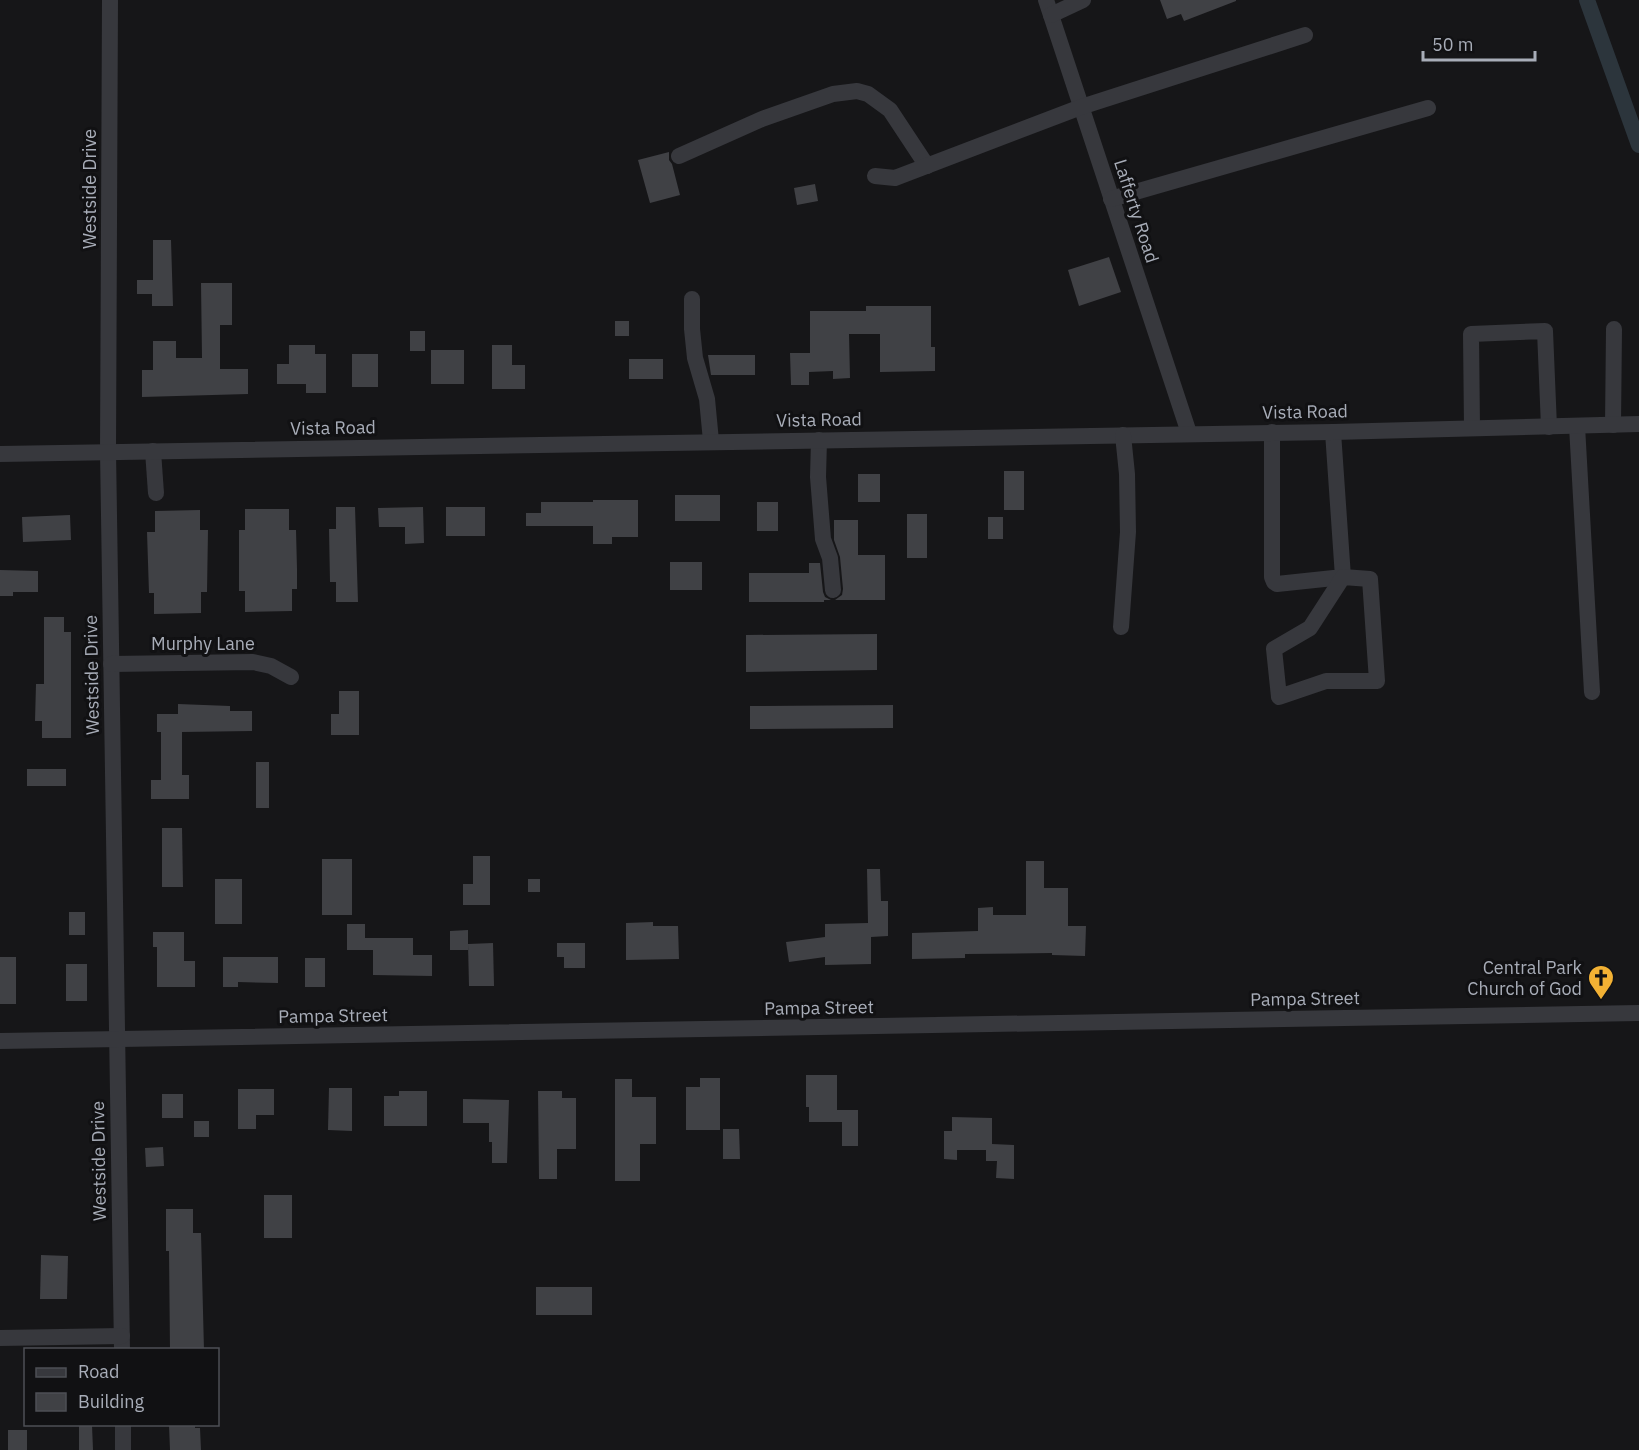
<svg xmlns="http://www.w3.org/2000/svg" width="1639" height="1450" font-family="'IBM Plex Sans',sans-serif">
	<rect width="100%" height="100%" fill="#161618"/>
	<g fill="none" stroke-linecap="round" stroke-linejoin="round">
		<polyline stroke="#2c353c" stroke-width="16" points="1587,0 1639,145"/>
	</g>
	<g fill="#404145">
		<polygon points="1160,0 1236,0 1236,1 1184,21 1181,14 1167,19"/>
		<polygon points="669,152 669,160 672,164 680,195 650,203 638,160"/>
		<polygon points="815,184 818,201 797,205 794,188"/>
		<polygon points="153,240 171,240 173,306 152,306 152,294 137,294 137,280 153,280"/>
		<polygon points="1109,257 1121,292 1079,306 1068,270"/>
		<polygon points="201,283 232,283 232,325 220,325 220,369 248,369 248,394 142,397 142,370 153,370 153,341 176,341 176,358 202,358"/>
		<polygon points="866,306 931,306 931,347 935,347 935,371 880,372 880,334 849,334 850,378 833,379 833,371 809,372 809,385 791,385 790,353 810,353 810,311 866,311"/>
		<rect x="615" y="321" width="14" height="15"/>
		<rect x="410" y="331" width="15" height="20"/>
		<polygon points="289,345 315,345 315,354 326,354 326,393 306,393 306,384 277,384 277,364 289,364"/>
		<polygon points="492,345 512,345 512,365 525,365 525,389 492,389"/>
		<rect x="431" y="350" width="33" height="34"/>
		<rect x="352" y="354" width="26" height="33"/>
		<polygon points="708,355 755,355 755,375 711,375"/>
		<rect x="629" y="359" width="34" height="20"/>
		<rect x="1004" y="471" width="20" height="39"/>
		<rect x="858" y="474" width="22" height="28"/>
		<rect x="675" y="495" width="45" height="26"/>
		<polygon points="593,500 638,500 638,537 612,537 612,544 593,544 593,526 526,526 526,513 541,513 541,502 593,502"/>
		<rect x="757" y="502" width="21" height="29"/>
		<polygon points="336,507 355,507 358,602 336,602 336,582 330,582 329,529 336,529"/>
		<polygon points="423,507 424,543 405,544 405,527 379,527 378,508"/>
		<rect x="446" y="507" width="39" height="29"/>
		<polygon points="245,509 289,509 289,530 296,530 297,569 297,589 292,589 292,611 245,612 245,591 239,591 239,530 245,530"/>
		<polygon points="200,510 200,530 208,530 207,592 201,592 201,613 154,614 154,593 149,593 147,532 155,532 155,511"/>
		<rect x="907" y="514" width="20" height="44"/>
		<polygon points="70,515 71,540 23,542 22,517"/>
		<rect x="988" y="517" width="15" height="22"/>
		<polygon points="834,520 858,520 858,555 885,555 885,600 835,600 842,595 843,589 840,557 834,540"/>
		<rect x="670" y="562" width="32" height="28"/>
		<polygon points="809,563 820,563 823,592 825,597 831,600 824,600 824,602 749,602 749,573 809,573"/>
		<polygon points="0,570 38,571 38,592 13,592 13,596 0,596"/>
		<polygon points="44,617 64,617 64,632 71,632 71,738 42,738 42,721 35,721 36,684 44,684"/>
		<polygon points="877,634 877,670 746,672 746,635"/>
		<polygon points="339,691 359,691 359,735 331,735 331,714 339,714"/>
		<polygon points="178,704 230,706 230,711 252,711 252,731 182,732 182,775 189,775 189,799 151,799 151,780 161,780 161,732 157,732 157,714 178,714"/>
		<polygon points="893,705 893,728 750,729 750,706"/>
		<rect x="256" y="762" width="13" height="46"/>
		<rect x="27" y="769" width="39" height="17"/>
		<polygon points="162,828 182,828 183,887 162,887"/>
		<polygon points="473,856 490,856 490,905 463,905 463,884 473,884"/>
		<rect x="322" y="859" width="30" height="56"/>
		<polygon points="1026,861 1044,861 1044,888 1068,888 1068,926 1086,926 1085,956 1052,955 1052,953 965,954 965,958 912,959 912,933 978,931 978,908 993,907 993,915 1026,915"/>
		<polygon points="867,869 880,869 881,901 888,901 888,936 871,937 871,964 825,965 825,957 789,962 786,942 825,937 825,924 868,923"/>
		<rect x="215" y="879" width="27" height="45"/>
		<rect x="528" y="879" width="12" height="13"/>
		<rect x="69" y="912" width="16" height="23"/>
		<polygon points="653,922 653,926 678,926 679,959 626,960 626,923"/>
		<polygon points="347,924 365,924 365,938 413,938 413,955 432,955 432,976 373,975 373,950 347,950"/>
		<polygon points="468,930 468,950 450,950 450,931"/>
		<polygon points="153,932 184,932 184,961 195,961 195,987 157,987 157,947 153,947"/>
		<polygon points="493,943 494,986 469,986 468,944"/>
		<polygon points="557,943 585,943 585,968 564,968 564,957 557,957"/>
		<rect x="0" y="957" width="16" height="47"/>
		<polygon points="223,957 278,957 278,983 238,982 238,987 223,987"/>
		<rect x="305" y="958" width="20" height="29"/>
		<rect x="66" y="964" width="21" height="37"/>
		<polygon points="806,1075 837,1075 837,1110 858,1110 858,1146 842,1146 842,1122 809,1122 809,1107 806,1107"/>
		<polygon points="700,1078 720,1078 720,1130 686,1130 686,1087 700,1087"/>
		<polygon points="615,1079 632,1079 632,1097 656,1097 656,1144 640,1144 640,1181 615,1181"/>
		<polygon points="329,1088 352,1088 352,1131 328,1130"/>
		<polygon points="238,1089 274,1089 274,1115 256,1115 256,1129 238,1129"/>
		<polygon points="399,1091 427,1091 427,1126 384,1126 384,1096 399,1096"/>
		<polygon points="538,1091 562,1091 562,1098 576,1098 576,1149 557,1149 557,1179 539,1179"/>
		<rect x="162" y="1094" width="21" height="24"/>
		<polygon points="463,1099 509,1100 507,1163 492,1163 492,1142 489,1142 489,1123 463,1123"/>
		<polygon points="952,1117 992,1118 992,1144 1014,1145 1014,1179 996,1178 997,1161 986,1161 986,1150 957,1150 957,1160 944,1159 944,1131 952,1131"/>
		<rect x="194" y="1121" width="15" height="16"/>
		<polygon points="723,1129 739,1129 740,1159 723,1159"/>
		<polygon points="163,1147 164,1166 146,1167 145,1148"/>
		<rect x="264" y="1195" width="28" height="43"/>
		<polygon points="166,1209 193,1209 193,1233 201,1233 204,1350 170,1350 169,1251 166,1251"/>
		<polygon points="41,1255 68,1256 67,1299 40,1299"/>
		<rect x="536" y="1287" width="56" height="28"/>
		<polygon points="79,1425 92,1425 93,1450 79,1450"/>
		<polygon points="169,1425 195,1425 195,1428 200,1428 201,1450 170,1450"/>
		<rect x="8" y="1430" width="19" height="20"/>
	</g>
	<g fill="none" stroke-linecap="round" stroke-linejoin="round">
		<g stroke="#37383d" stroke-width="16">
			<polyline points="110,0 108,451 122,1350"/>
			<polyline points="1046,0 1189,433"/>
			<polyline points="1051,15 1083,0"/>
			<polyline points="679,156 762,119 833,94 857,91 868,94 890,110 927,166"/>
			<polyline points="875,176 895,178 1081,107 1305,35"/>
			<polyline points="1111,199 1428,108"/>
			<polyline points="692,299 692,329 695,358 707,399 711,441"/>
			<polyline points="1613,425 1614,329"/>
			<polyline points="1577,426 1592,692"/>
			<polyline points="1472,428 1471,334 1545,331 1549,427"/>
			<polyline points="1272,432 1272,577 1274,582 1277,584 1343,577 1333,432"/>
			<polyline points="819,440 818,477 823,539 830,558 833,590"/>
			<polyline points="153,451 156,493"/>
			<polyline points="0,454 1333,432 1639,424"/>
			<polygon points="1343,577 1370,579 1377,681 1326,681 1279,697 1274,649 1310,628"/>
			<polyline points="1121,627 1128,532 1127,474 1123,435"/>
			<polyline points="111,664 253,662 271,666 291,677"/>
			<polyline points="0,1041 1639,1013"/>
			<polyline points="0,1338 122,1336"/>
			<polyline points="123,1424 123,1450"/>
		</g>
	</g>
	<defs>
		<symbol id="church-pin" viewBox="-11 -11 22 30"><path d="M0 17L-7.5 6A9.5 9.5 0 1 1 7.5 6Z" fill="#f2b134" stroke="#111113"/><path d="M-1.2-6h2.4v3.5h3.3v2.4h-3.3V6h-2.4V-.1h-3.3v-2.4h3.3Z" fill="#111"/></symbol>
	</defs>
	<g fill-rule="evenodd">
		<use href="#church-pin" x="1586" y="963" width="30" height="40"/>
	</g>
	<g text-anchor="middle" stroke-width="6" stroke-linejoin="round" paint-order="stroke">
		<g font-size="18" fill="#a8adb8" stroke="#111113">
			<text transform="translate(90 189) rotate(-90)" y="6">Westside Drive</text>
			<text transform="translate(1136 211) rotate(72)" y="6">Lafferty Road</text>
			<text transform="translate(1305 412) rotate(-1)" y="6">Vista Road</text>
			<text transform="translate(819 420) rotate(-1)" y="6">Vista Road</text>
			<text transform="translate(333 428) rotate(-1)" y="6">Vista Road</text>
			<text x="203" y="650">Murphy Lane</text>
			<text transform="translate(92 675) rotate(-91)" y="6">Westside Drive</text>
			<text transform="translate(1305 999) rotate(-1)" y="6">Pampa Street</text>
			<text transform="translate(819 1008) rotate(-1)" y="6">Pampa Street</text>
			<text transform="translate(333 1016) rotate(-1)" y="6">Pampa Street</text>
			<text transform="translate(99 1161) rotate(-91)" y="6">Westside Drive</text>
		</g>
		<g font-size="18" fill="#a8adb8" stroke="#111113" text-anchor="end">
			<text x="1582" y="974">Central Park<tspan x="1582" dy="21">Church of God</tspan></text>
		</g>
	</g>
	<rect x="24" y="1348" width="195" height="78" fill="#111113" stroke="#4d4f55" stroke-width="1.5"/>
	<rect x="36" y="1368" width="30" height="9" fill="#37383d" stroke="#4d4f55" stroke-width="1.5"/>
	<text x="78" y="1378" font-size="18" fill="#a8adb8">Road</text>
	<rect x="36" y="1393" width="30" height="18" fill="#404145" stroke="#4d4f55" stroke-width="1.5"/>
	<text x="78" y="1408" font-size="18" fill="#a8adb8">Building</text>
	<path d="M1423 51v9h112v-9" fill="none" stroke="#a8adb8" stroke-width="3"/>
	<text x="1432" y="51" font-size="18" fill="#a8adb8" stroke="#111113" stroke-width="4.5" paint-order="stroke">50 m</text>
</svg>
